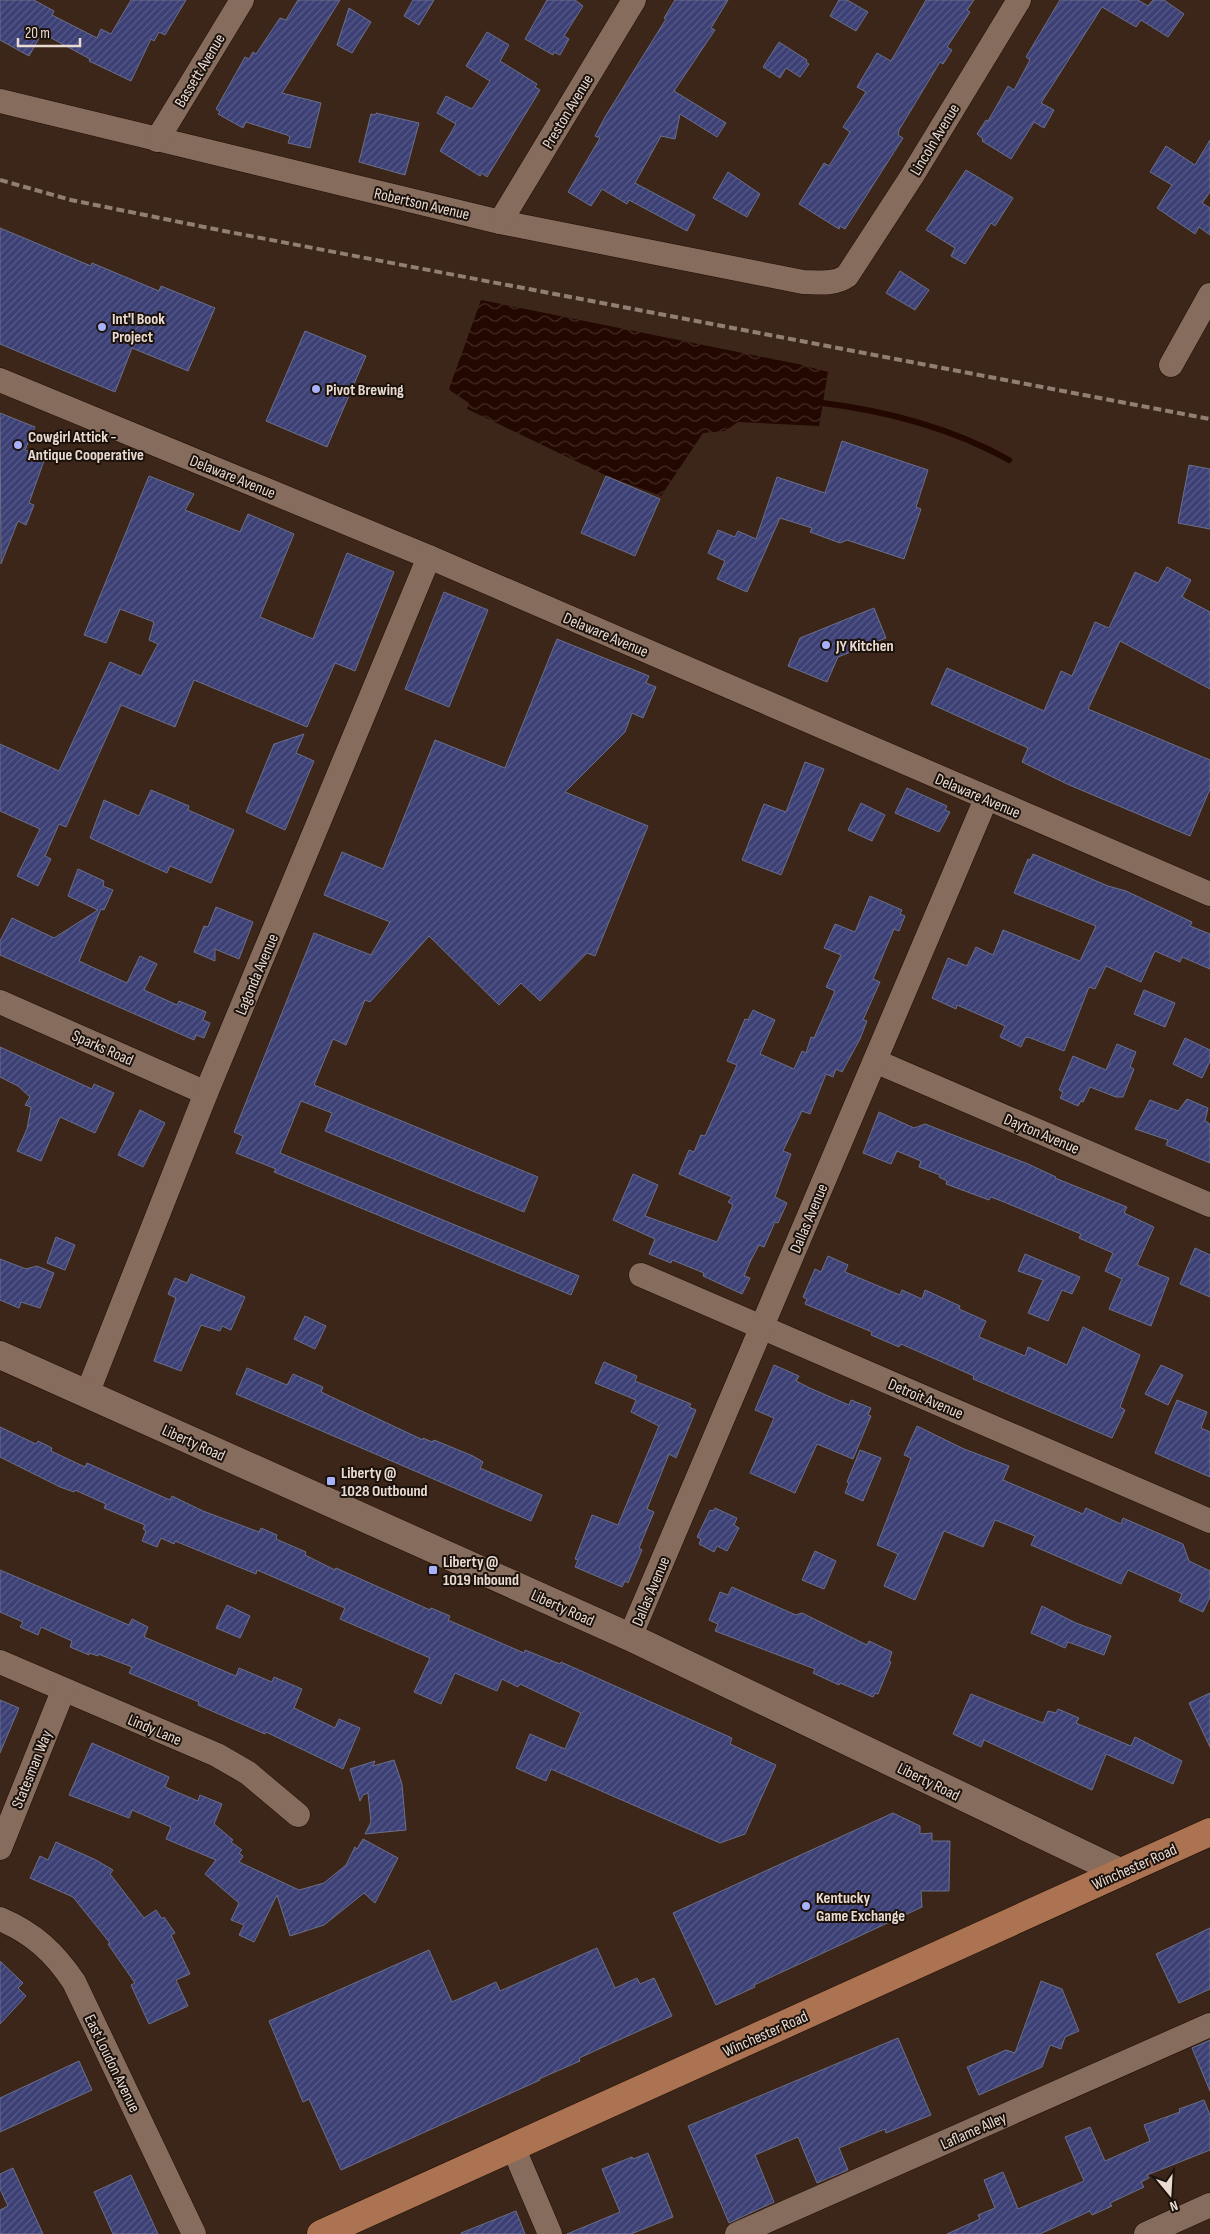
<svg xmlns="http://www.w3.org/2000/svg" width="1210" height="2234" font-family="'Sofia Sans Condensed',sans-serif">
	<defs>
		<pattern id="water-waves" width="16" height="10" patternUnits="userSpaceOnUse" patternTransform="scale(1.25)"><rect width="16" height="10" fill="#220800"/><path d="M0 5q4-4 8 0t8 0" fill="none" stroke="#422b24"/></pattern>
		<pattern id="building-hatch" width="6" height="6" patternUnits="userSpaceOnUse" patternTransform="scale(1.25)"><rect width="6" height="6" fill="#3c4075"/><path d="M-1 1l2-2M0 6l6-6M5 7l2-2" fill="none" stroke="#585b88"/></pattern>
	</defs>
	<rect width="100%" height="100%" fill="#3c2619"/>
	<polygon fill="url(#water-waves)" points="481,300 798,364 828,372 819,426 738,422 725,431 703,433 661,496 607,476 467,409 469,403 451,391 449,389"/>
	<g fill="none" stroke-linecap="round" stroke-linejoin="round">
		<path stroke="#220800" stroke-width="6" d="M815,402C883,410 950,427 1009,460"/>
	</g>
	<g fill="url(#building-hatch)" stroke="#6b6f89">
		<polygon points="0,0 34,0 54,11 52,15 97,38 101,29 111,34 131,0 186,0 165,35 159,32 154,41 151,39 131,81 89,61 90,59 42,33 29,56 0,40"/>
		<polygon points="298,0 340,0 282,93 321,103 310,148 288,143 290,137 287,135 246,122 243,128 218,114 220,112 216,109 245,57 249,59 253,52 256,54 280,18 286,20"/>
		<polygon points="413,0 434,0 419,25 404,16"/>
		<polygon points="547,0 575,0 583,6 564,36 569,39 560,55 554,52 553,55 525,39"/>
		<polygon points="675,0 728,0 711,28 715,30 674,91 726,123 717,137 680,114 675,139 661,136 635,183 695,215 687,231 629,200 627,204 602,189 591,206 568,192 600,138 595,136 605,117 666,19 664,18"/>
		<polygon points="839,0 847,0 868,12 856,31 830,16"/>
		<polygon points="926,0 974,0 967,10 970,12 947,47 952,50 943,64 940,62 899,130 898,135 903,138 845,229 840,226 839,229 799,204 824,163 829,166 850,132 843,127 866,92 857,87 877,53 891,61"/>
		<polygon points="1060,0 1138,0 1148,6 1153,0 1164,0 1184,14 1168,37 1141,20 1136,27 1102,7 1041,103 1054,110 1044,128 1034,122 1011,159 982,141 983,139 977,134 986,120 988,121 1008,86 1014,90 1030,60 1026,57"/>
		<polygon points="349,8 371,22 352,53 337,45"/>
		<polygon points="487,32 509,45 500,61 537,84 535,87 540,90 487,177 482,173 480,176 440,151 456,124 437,113 446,96 472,109 490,81 466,66"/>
		<polygon points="779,42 807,60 806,62 809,64 800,77 786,68 780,78 763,67"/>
		<polygon points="376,113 419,123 405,175 359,162 371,114 376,115"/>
		<polygon points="1210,140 1210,192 1202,203 1210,208 1210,235 1199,227 1195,234 1157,208 1172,185 1150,172 1166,146 1195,165"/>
		<polygon points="966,170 1013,198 995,226 991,223 965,264 951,256 955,248 926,230"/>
		<polygon points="728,172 760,194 747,217 713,198"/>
		<polygon points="0,228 91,266 92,263 159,291 161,286 215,308 188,371 132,348 115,392 0,344"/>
		<polygon points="900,271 929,290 915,310 886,293"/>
		<polygon points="305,331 366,356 327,447 266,421"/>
		<polygon points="0,413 35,427 25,450 45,458 29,503 34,505 26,525 18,521 1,564"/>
		<polygon points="842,441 928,470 916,507 921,509 904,559 847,540 840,543 810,532 812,528 780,518 747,592 717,579 725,561 708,553 718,530 735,537 738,531 756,539 777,477 825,493"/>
		<polygon points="1189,465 1210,469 1210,529 1178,523"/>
		<polygon points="149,476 194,494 185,510 240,532 248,514 294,534 260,617 313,639 347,553 394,572 355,671 335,663 307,727 194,680 175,727 121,705 66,827 59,824 45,856 51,859 38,886 17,876 40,829 0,811 0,744 59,771 110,662 141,676 158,644 149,640 154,622 120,609 106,643 84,635"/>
		<polygon points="606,476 660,499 635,556 581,533"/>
		<polygon points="1167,567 1191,580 1182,597 1210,612 1210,689 1120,641 1088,709 1210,760 1210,789 1190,836 1067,784 1022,762 1028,748 931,704 947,668 1044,711 1061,671 1072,676 1095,622 1109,628 1135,572 1158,583"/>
		<polygon points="444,592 488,610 449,707 405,689"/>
		<polygon points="874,608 886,638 838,657 827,682 788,666 800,638"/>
		<polygon points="557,639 649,676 646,683 656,687 643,718 632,713 625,732 565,792 648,826 595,956 587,953 540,1001 521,983 499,1005 429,936 370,1002 365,1000 346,1045 333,1039 314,1085 538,1177 524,1212 325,1131 332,1113 301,1101 280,1153 579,1276 571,1295 274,1172 276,1169 236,1153 243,1136 234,1132 314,933 371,955 390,922 324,895 342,852 383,869 435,740 505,768"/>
		<polygon points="304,734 296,753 314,761 285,830 246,812 274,744"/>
		<polygon points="805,762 824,769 781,875 742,860 764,804 786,812"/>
		<polygon points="907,788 947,806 945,810 950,812 939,832 895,813"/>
		<polygon points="151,790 189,806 188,810 234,830 211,883 170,866 167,873 90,838 104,800 139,816"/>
		<polygon points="861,803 885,815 872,841 848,830"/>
		<polygon points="1033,854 1108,886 1126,891 1192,922 1190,926 1210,934 1210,969 1182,957 1180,962 1155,951 1141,982 1106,966 1095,989 1089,987 1064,1051 1028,1037 1025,1038 1021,1047 1000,1037 1005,1026 957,1005 956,1009 932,998 948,958 967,966 976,947 993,955 1003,930 1080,961 1096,926 1014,893 1028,859 1030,860"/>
		<polygon points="78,869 104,881 103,886 113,890 104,910 101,909 79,961 127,983 140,956 157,964 144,990 177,1005 179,1001 206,1012 203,1020 210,1023 204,1038 196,1035 194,1040 0,955 0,941 12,918 54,938 98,910 68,896"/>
		<polygon points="870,896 902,910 900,914 905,916 899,931 894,929 873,979 880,982 863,1020 867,1021 860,1039 842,1072 836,1069 833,1077 826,1074 810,1114 802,1111 783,1151 791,1154 775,1197 787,1203 778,1223 775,1222 764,1247 759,1245 751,1260 744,1276 750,1278 742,1294 703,1276 704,1273 672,1260 671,1263 649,1254 655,1239 613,1220 633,1174 658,1185 645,1216 717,1242 733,1205 728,1202 732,1197 679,1174 689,1150 694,1152 701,1135 705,1136 737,1065 727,1061 745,1019 748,1020 753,1010 775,1020 760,1054 794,1069 802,1051 806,1053 811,1037 814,1038 835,991 826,987 841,955 824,948 835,924 855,932"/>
		<polygon points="216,907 253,922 239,959 215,949 215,961 194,952 204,926 208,927"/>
		<polygon points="1144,990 1175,1003 1165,1027 1134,1014"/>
		<polygon points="1185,1038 1210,1050 1210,1061 1202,1078 1173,1064"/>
		<polygon points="1117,1044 1136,1052 1130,1067 1134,1069 1123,1097 1116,1097 1090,1087 1083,1102 1081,1101 1078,1106 1060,1098 1063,1092 1059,1090 1073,1056 1106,1070"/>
		<polygon points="0,1047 92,1089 94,1084 114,1093 95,1133 60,1117 41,1161 17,1151 27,1129 31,1107 25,1105 30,1097 18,1086 0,1077"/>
		<polygon points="1187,1099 1208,1108 1205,1121 1210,1124 1210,1163 1166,1145 1168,1140 1135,1129 1150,1100 1178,1111"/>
		<polygon points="140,1110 165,1123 143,1167 118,1155"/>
		<polygon points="879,1112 914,1128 925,1124 1028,1164 1056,1177 1055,1178 1127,1207 1124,1213 1154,1227 1137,1265 1169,1278 1151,1326 1109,1309 1122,1279 1105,1271 1113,1253 1079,1238 1081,1234 1004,1202 991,1197 989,1200 946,1184 947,1181 939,1177 940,1175 919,1167 921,1161 897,1151 891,1164 863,1153"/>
		<polygon points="56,1237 75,1245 65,1270 47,1263"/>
		<polygon points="1195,1248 1210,1255 1210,1297 1180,1284"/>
		<polygon points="1025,1254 1080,1277 1072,1294 1062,1290 1048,1321 1028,1313 1043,1280 1018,1271"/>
		<polygon points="828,1256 848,1265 845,1272 900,1295 902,1290 922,1299 925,1290 960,1306 959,1309 986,1321 979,1337 1025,1356 1028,1347 1067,1365 1083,1327 1140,1355 1120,1407 1125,1410 1112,1438 973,1379 974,1376 901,1344 899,1347 871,1335 872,1332 805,1304 807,1299 803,1297 815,1269 821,1272"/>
		<polygon points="0,1259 26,1269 37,1266 54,1273 40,1308 21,1302 19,1308 0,1300"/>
		<polygon points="191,1274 245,1297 231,1330 222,1326 220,1331 201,1325 181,1371 154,1361 176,1298 168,1294 175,1278 187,1283"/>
		<polygon points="305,1316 326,1326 315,1349 294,1339"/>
		<polygon points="604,1362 637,1376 635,1381 691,1404 689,1407 696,1410 676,1458 669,1454 647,1509 654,1512 639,1548 642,1550 628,1583 625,1581 622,1587 575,1567 578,1560 575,1559 592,1515 618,1525 659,1426 631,1412 636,1400 595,1383"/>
		<polygon points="774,1365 799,1376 796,1381 812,1389 849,1405 851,1400 871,1408 868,1415 871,1416 853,1459 817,1444 795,1493 750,1473 774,1418 755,1410"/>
		<polygon points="1161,1365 1183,1375 1168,1405 1145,1394"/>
		<polygon points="247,1368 287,1385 293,1374 323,1387 321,1392 423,1440 423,1438 432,1442 434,1440 473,1456 483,1462 480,1468 542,1495 531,1521 236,1394"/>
		<polygon points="1177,1400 1207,1412 1201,1428 1210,1432 1210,1477 1155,1453"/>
		<polygon points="917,1426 964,1449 1009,1466 1003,1480 1083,1514 1086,1508 1121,1524 1123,1518 1183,1544 1189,1561 1210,1571 1210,1597 1203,1612 1179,1601 1182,1594 1128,1570 1121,1584 1031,1545 1035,1536 995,1520 983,1547 944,1531 915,1600 884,1586 898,1554 877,1545 911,1458 904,1455"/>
		<polygon points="0,1427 36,1444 38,1441 52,1448 51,1451 85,1467 87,1463 170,1500 172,1496 203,1511 259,1532 261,1528 277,1535 276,1539 306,1552 305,1555 335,1570 336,1568 430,1610 431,1608 450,1616 448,1620 524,1653 525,1650 560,1664 561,1662 732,1738 730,1744 776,1765 745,1834 720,1843 551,1769 546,1781 516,1768 530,1734 565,1749 581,1713 520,1684 518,1687 502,1679 497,1691 455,1673 441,1704 414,1692 430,1658 340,1619 345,1608 257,1570 256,1574 175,1541 174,1544 161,1538 157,1547 142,1541 146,1531 143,1529 145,1525 104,1508 106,1504 75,1490 74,1492 60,1487 0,1457"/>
		<polygon points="860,1450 881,1458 863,1501 845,1493 849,1483 847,1482"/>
		<polygon points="715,1508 737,1518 734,1525 739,1528 727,1551 717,1546 714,1552 699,1544 701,1539 697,1537 710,1510 713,1511"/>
		<polygon points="815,1551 836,1561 824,1589 802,1580"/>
		<polygon points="0,1570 129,1625 132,1619 148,1627 144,1637 236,1676 239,1668 272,1682 274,1677 302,1689 294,1708 335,1728 339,1719 360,1728 343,1769 266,1732 265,1734 198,1705 199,1702 129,1673 132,1667 98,1654 98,1656 89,1653 89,1655 70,1647 72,1641 41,1627 38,1635 20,1627 23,1622 0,1612"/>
		<polygon points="732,1587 796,1615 802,1613 867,1645 869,1641 892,1652 889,1661 891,1662 878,1694 875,1693 873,1697 840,1683 839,1685 813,1673 815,1669 715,1631 718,1624 709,1620 720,1592 728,1595"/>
		<polygon points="227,1605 250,1616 240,1638 216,1628"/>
		<polygon points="1042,1606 1076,1623 1111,1636 1104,1655 1068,1642 1065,1648 1031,1633"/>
		<polygon points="1210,1693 1210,1747 1189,1703"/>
		<polygon points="971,1694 1043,1723 1048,1711 1056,1713 1058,1709 1079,1718 1076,1723 1131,1746 1135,1737 1182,1761 1173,1784 1106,1754 1092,1790 984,1740 981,1747 953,1734"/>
		<polygon points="0,1700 19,1708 0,1753"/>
		<polygon points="92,1743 169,1777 165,1787 198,1801 200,1795 222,1804 214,1824 233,1840 231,1842 242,1850 239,1853 243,1856 239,1862 299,1890 324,1883 346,1865 355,1847 357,1849 363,1839 398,1858 375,1903 364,1893 324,1925 290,1936 277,1895 254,1942 239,1935 244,1925 231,1920 239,1903 205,1874 216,1860 166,1839 171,1827 132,1810 129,1818 69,1795"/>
		<polygon points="394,1760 402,1784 406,1830 365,1834 371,1822 368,1793 363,1795 360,1801 350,1769 375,1761 373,1766"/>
		<polygon points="893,1813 920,1826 920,1834 932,1833 932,1841 950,1841 949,1891 921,1891 922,1907 754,1985 755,1987 716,2005 673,1913"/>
		<polygon points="56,1842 96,1860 113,1870 110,1874 144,1918 156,1910 162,1919 164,1917 175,1933 171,1935 190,1974 176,1980 188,2006 149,2024 131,1985 135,1983 108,1944 110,1943 73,1897 30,1878 40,1856 48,1860"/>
		<polygon points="1210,1928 1210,1989 1179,2003 1156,1954"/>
		<polygon points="597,1948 615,1988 637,1978 640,1984 654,1978 672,2016 579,2058 580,2061 539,2079 540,2080 341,2170 309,2099 303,2102 269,2021 429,1950 452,2002 496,1982 500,1991"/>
		<polygon points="0,1961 23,1983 18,1988 26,1996 0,2024"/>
		<polygon points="1041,1981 1062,1989 1079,2031 1065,2037 1061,2049 1050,2045 1042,2067 979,2095 967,2067 1006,2050 1015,2053"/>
		<polygon points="898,2038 931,2115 886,2133 885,2129 839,2148 848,2170 817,2183 798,2137 755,2155 774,2202 729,2223 688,2126"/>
		<polygon points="1210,2040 1210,2091 1192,2048"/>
		<polygon points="79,2061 92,2090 0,2132 0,2098"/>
		<polygon points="1204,2100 1210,2115 1210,2150 1147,2175 1149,2178 1141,2182 1144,2187 1110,2203 1112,2206 1092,2215 1090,2211 1040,2234 947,2234 980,2219 978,2215 995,2208 984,2180 1003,2172 1018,2209 1084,2181 1065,2137 1090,2127 1105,2161 1150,2141 1144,2125 1180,2112 1179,2109"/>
		<polygon points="648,2153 673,2217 631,2234 567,2234 620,2212 602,2169 632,2157 633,2159"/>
		<polygon points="13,2168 43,2234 0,2234 0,2210 8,2206 0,2189 0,2174"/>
		<polygon points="131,2175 158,2234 113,2234 94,2192"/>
		<polygon points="516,2211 525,2234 461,2234 461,2233"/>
	</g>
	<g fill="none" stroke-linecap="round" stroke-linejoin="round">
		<defs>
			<g id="street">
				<path d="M0,101L500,222L803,282C818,282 834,285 847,276L912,176L1019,0"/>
				<polyline points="157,140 242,0"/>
				<polyline points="500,222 634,0"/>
				<polyline points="1171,365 1210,295"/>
				<polyline points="0,380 429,557 1210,894"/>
				<polyline points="0,1002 206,1093"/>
				<polyline points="875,1061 1210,1205"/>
				<polyline points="641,1275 1210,1521"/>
				<polyline points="87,1394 206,1093 429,557"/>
				<polyline points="630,1637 986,799"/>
				<polyline points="0,1662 217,1755 248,1773 298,1815"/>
				<polyline points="0,1848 63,1691"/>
				<path d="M0,1919C33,1933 54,1952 74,1982L194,2234"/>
				<polyline points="513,2147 550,2234"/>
				<polyline points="737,2234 1210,2025"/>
				<polyline points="1146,2234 1210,2205"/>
			</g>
			<polyline id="secondary" points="0,1355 630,1637 1120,1872"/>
			<polyline id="primary" points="321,2234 1210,1832"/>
		</defs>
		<use href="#street" stroke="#230f04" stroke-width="25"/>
		<use href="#secondary" stroke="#230f04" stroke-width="29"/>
		<use href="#primary" stroke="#230f04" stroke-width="29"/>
		<use href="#street" stroke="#866c5d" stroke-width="24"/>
		<use href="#secondary" stroke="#866c5d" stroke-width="28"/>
		<use href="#primary" stroke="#ab7352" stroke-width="28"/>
		<polyline stroke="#917f74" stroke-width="4" stroke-dasharray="8 4" stroke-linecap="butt" points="0,180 71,200 224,231 1210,419"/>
	</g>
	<g fill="#a7b1fc" stroke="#1c120c" stroke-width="2">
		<circle cx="102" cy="327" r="5"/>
		<circle cx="316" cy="389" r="5"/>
		<circle cx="18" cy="445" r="5"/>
		<circle cx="826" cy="645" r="5"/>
		<rect x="326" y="1476" width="10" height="10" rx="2.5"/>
		<rect x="428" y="1565" width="10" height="10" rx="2.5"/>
		<circle cx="806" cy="1906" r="5"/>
	</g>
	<g text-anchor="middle" stroke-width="4" stroke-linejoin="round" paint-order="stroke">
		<g font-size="16" fill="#e9dad2" stroke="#1c120c">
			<text transform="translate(199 70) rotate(-59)" y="6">Bassett Avenue</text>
			<text transform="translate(567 111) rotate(-59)" y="6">Preston Avenue</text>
			<text transform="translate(934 139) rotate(-59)" y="6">Lincoln Avenue</text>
			<text transform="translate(422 203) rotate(13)" y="6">Robertson Avenue</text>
			<text transform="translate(233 476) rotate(22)" y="6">Delaware Avenue</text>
			<text transform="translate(606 634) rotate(23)" y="6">Delaware Avenue</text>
			<text transform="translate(978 795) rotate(23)" y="6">Delaware Avenue</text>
			<text transform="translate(256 974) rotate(-67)" y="6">Lagonda Avenue</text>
			<text transform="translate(103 1047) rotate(24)" y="6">Sparks Road</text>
			<text transform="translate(1042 1133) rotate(23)" y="6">Dayton Avenue</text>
			<text transform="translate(808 1218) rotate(-67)" y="6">Dallas Avenue</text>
			<text transform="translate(926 1398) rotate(23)" y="6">Detroit Avenue</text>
			<text transform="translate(194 1442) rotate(24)" y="6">Liberty Road</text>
			<text transform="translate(650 1591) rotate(-67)" y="6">Dallas Avenue</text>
			<text transform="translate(563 1607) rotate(24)" y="6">Liberty Road</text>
			<text transform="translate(155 1729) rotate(23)" y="6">Lindy Lane</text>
			<text transform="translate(31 1769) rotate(-68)" y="6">Statesman Way</text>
			<text transform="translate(929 1781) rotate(26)" y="6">Liberty Road</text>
			<text transform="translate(1134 1866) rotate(-24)" y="6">Winchester Road</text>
			<text transform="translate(765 2033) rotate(-24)" y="6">Winchester Road</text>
			<text transform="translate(113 2063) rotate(64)" y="6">East Loudon Avenue</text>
			<text transform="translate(973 2130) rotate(-24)" y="6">Laflame Alley</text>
		</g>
		<g font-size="16" font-weight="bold" fill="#e9dad2" stroke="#1c120c" text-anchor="start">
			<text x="112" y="324">Int'l Book<tspan x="112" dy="18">Project</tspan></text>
			<text x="326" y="395">Pivot Brewing</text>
			<text x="28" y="442">Cowgirl Attick -<tspan x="28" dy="18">Antique Cooperative</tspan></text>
			<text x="836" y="651">JY Kitchen</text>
			<text x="341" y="1478">Liberty @<tspan x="341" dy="18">1028 Outbound</tspan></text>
			<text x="443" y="1567">Liberty @<tspan x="443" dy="18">1019 Inbound</tspan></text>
			<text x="816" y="1903">Kentucky<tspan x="816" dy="18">Game Exchange</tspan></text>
		</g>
	</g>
	<g transform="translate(1170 2194) rotate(162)" stroke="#1c120c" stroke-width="4" paint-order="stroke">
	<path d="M0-4L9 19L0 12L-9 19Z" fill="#e9dad2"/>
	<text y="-8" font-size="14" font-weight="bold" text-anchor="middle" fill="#e9dad2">N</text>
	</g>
	<path d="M18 38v8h62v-8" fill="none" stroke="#e9dad2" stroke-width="2.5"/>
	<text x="25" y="38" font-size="15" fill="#e9dad2" stroke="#1c120c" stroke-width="4" paint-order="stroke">20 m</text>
</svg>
